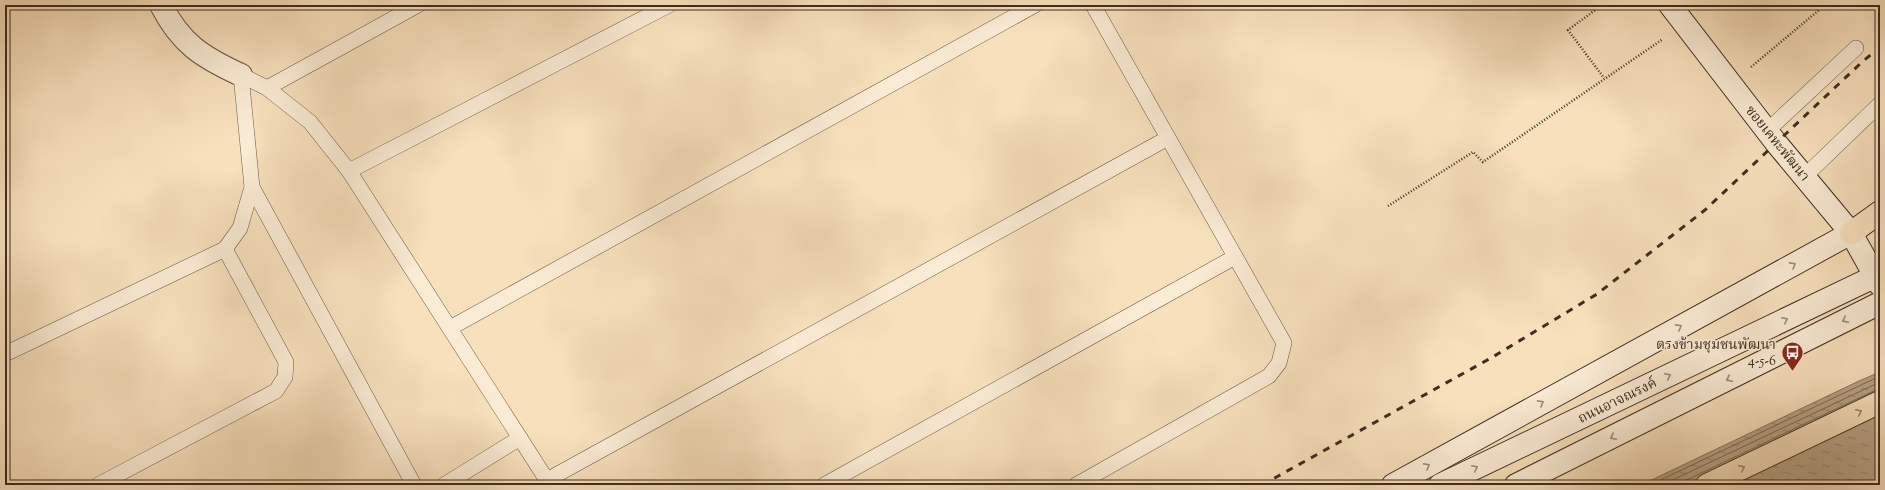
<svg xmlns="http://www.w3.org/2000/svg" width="1885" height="490" font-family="'Sorts Mill Goudy','Noto Serif Thai',serif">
	<defs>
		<pattern id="water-ripples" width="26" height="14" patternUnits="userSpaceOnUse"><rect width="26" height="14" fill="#b9a387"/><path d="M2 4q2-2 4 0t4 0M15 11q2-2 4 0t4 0" fill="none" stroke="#98856e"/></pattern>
	</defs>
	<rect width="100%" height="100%" fill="#f8e0bd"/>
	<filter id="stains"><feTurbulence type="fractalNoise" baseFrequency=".005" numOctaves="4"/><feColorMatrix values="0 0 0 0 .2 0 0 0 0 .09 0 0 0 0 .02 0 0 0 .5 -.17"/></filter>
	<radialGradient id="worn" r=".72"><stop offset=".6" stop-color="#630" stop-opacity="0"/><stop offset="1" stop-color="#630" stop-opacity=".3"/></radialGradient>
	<polygon fill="url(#water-ripples)" stroke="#88745d" points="1880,372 1880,485 1641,485 1859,381"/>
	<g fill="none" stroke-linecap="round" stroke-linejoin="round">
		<g stroke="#7c6853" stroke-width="1">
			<polyline points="1650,485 1880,376"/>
			<polyline points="1662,485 1880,382"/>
			<polyline points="1676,485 1880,388"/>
		</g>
		<defs>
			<g id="lane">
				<polyline points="241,75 267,88 310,122 349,171 550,485"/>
				<polyline points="267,88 418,5"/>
				<polyline points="1767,131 1856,48"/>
				<polyline points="349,171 669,5"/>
				<polyline points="1805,176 1880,104"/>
				<polyline points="252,187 414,485"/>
				<polyline points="450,328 1035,5"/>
				<polyline points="5,354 225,249 240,228 252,187 241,75"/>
				<polyline points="547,480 1168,138"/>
				<polyline points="98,485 276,391 285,377 286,362 225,249"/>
				<polyline points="444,485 520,438"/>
				<polyline points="824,485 1235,257"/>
				<polyline points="1076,485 1269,376 1279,363 1284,343 1093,5"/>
			</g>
			<path id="street" d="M161,5C181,44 202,57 241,75"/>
			<g id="secondary">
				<polyline points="1670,5 1777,144 1851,233 1880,285"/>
				<polyline points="1393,485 1851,233"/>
				<polyline points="1440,485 1880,274"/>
				<polyline points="1516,485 1880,303"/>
			</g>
			<g id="highway">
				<polyline points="1851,233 1880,212"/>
				<polyline points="1707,485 1880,402"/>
			</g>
		</defs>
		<use href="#lane" stroke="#6d5a46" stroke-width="16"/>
		<use href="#street" stroke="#6d5a46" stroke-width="24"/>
		<use href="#secondary" stroke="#3f2d1f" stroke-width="24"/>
		<use href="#highway" stroke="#3f2d1f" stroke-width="24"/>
		<g stroke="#3f2d1f" stroke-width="2.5" stroke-dasharray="1 2" stroke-linecap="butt">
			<polyline points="1602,5 1568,30 1604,78"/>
			<polyline points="1751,67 1825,5"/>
			<polyline points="1388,206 1473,152 1483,162 1663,39"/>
		</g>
		<use href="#lane" stroke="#faebd4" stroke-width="15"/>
		<use href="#street" stroke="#faebd4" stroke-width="22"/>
		<use href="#secondary" stroke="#faebd4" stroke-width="22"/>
		<use href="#highway" stroke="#f8e0bd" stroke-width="22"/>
		<polyline stroke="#3f2d1f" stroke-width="3" stroke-dasharray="7 7" stroke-linecap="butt" points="1262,485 1491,358 1597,294 1705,210 1861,63 1880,47"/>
	</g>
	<defs><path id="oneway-chevron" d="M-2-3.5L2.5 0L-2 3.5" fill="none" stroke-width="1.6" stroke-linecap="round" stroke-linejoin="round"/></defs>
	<g stroke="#9c8c7a">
		<use href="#oneway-chevron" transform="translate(1793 265) rotate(-29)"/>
		<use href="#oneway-chevron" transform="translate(1785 320) rotate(-26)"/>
		<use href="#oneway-chevron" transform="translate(1845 320) rotate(153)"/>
		<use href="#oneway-chevron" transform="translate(1679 327) rotate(-29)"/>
		<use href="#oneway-chevron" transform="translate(1668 376) rotate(-26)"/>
		<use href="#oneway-chevron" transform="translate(1729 379) rotate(153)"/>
		<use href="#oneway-chevron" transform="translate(1541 403) rotate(-29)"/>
		<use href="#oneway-chevron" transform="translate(1613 437) rotate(153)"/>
		<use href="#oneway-chevron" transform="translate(1427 466) rotate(-29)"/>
		<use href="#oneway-chevron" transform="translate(1475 468) rotate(-26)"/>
	</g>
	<g stroke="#9c866e">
		<use href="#oneway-chevron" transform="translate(1859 412) rotate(-26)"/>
		<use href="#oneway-chevron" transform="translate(1742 468) rotate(-26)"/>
	</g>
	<defs>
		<symbol id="bus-pin" viewBox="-11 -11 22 30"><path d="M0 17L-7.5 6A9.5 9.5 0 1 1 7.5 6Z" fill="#8f2418" stroke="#faebd4"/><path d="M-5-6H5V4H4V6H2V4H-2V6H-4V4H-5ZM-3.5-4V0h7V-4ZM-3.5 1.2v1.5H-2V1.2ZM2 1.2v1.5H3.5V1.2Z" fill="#fff"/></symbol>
	</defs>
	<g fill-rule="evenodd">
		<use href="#bus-pin" x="1780" y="340" width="25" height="34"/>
	</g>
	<g text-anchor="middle" stroke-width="3" stroke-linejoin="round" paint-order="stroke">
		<g font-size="14" fill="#3f2d1f" stroke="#faebd4">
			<text transform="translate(1778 143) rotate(51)" y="5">ซอยเคหะพัฒนา</text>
			<text transform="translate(1617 400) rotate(-26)" y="5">ถนนอาจณรงค์</text>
		</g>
		<g font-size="14" fill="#3f2d1f" stroke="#faebd4" text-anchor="end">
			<text x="1776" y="349">ตรงข้ามชุมชนพัฒนา<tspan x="1776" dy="16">4-5-6</tspan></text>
		</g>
	</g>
	<rect width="1885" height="490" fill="none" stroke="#f8e0bd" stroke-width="20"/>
	<rect x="6" y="6" width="1873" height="478" fill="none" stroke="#3f2d1f" stroke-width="2"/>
	<rect x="10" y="10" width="1865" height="470" fill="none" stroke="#3f2d1f"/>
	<rect width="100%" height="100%" filter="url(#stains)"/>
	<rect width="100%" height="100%" fill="url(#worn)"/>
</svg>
